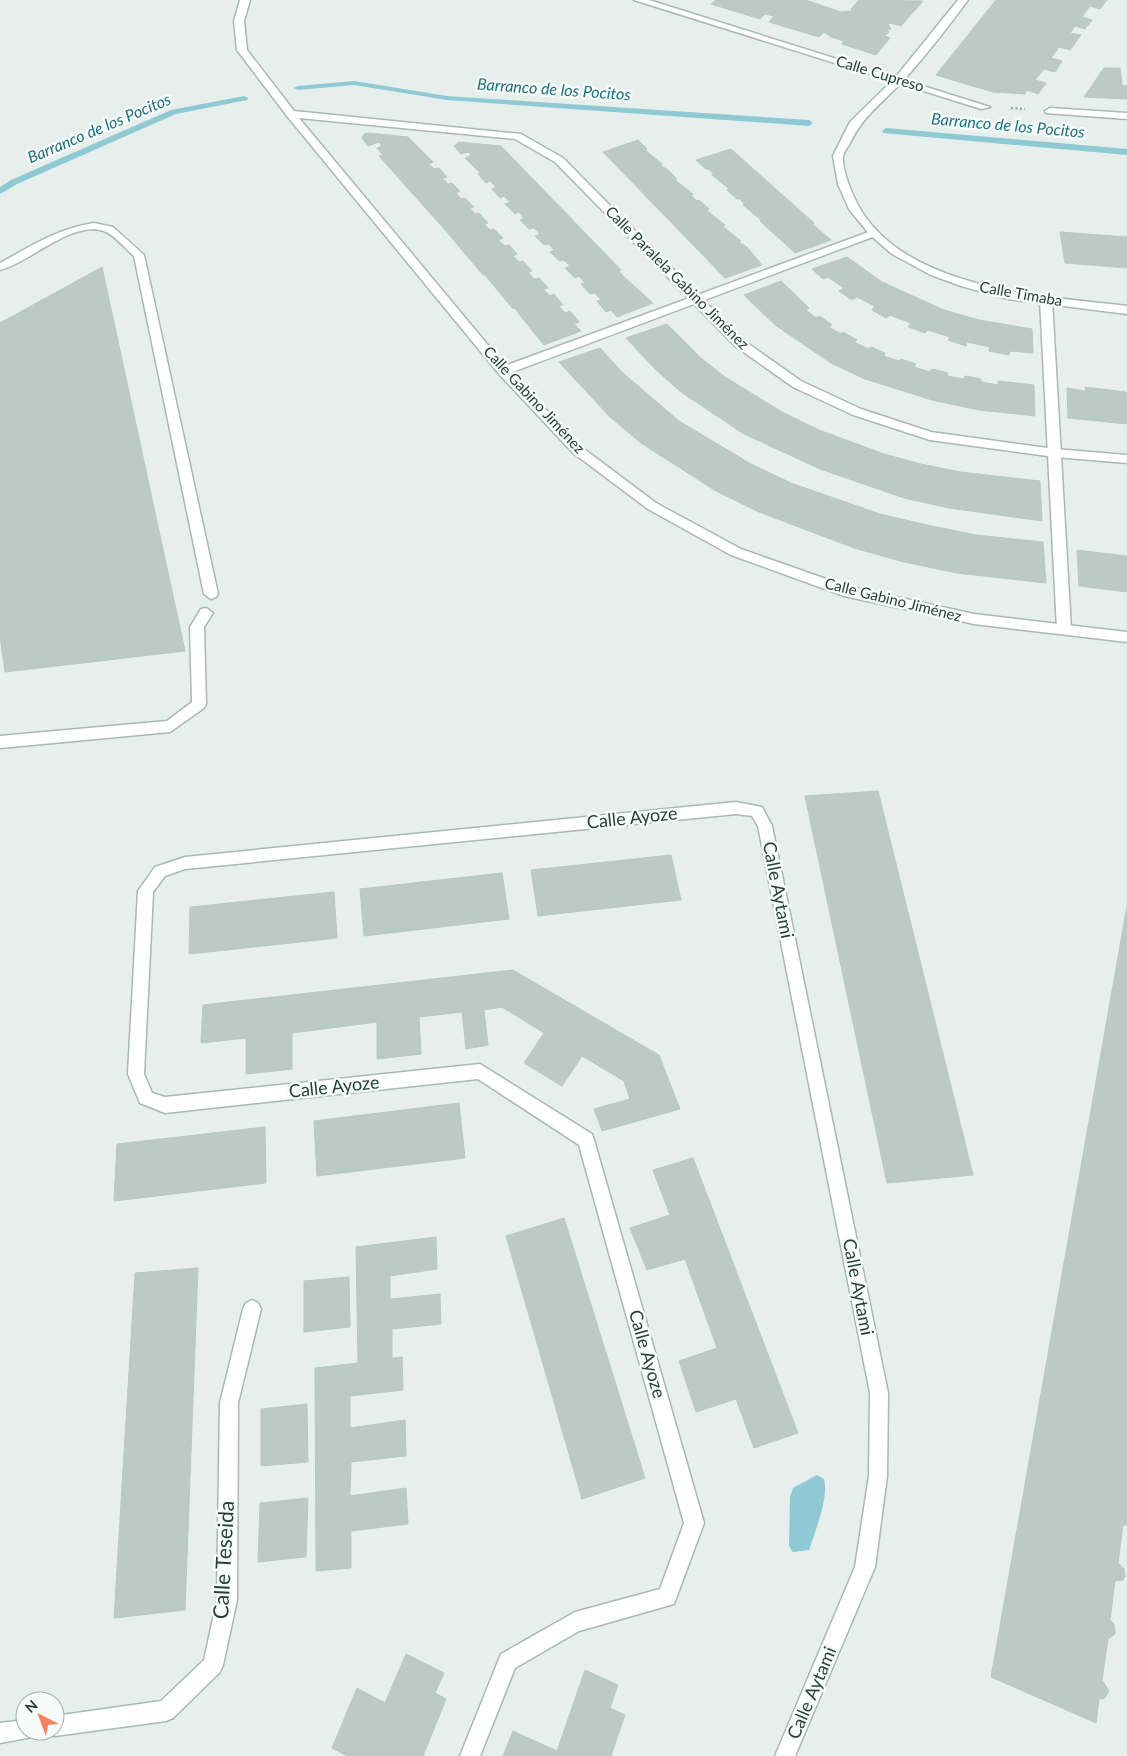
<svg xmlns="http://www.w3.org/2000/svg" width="1127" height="1756" font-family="Lato,sans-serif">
	<rect width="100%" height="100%" fill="#e6efeb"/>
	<path fill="#8ec9d4" d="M817,1475L824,1479C829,1497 815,1532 809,1550L793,1552L789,1546L790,1497L793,1488Z"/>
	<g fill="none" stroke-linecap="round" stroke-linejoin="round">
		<g fill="#8ec9d4" fill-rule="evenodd">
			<polygon points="354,81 447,96 809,120 813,123 809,126 447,100 354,85 298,90 294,88 298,86"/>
			<polygon points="244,96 248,98 247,100 176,114 17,184 0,194 0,187 11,180 171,110"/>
			<polygon points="886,128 1127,149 1127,155 883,133 882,131"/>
		</g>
	</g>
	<g fill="#bbcac4" stroke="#b8c9c2">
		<polygon points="716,0 806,0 841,12 852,11 851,9 859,0 923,1 901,26 890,23 888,25 891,29 887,30 889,32 885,36 890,38 876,55 842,44 844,41 831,37 824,32 819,37 769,22 774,16 765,14 760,19 711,4"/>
		<polygon points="996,0 1107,0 1100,9 1090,6 1082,17 1092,20 1085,29 1075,26 1070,33 1081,35 1070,50 1059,47 1051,58 1062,61 1055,72 1044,69 1035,80 1046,83 1038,94 1027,90 1025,94 993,92 936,75"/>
		<polygon points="1104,68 1120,68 1122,85 1127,86 1127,99 1084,97"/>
		<polygon points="369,133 408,137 433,162 429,164 434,169 439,168 447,177 442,178 448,184 452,183 460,191 456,193 461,199 465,198 474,207 470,208 475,214 479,213 488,223 484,224 490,230 494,229 503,238 498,240 505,246 509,245 517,254 513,256 519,262 523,261 532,271 528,272 534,279 539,278 548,288 543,289 550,296 554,294 563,305 559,306 565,313 570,311 579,322 574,324 581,331 544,345 519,314 515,308 513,309 489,280 485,275 483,275 446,231 379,156 383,155 377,148 382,146 379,142 368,146 362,138 364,134"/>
		<polygon points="638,140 647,149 645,150 662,164 660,165 668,170 677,179 675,180 693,194 691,195 697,201 699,200 709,209 706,210 725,225 722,226 741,241 738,242 747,247 762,265 725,278 603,152"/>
		<polygon points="459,142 501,146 621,270 619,271 623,276 653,303 617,317 611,310 606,312 597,301 601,300 595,293 590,294 581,284 585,283 579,276 575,278 565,268 570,266 564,260 559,261 550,252 554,250 549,244 544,245 535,236 540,234 534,228 529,229 520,220 524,218 519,212 515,214 505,204 510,202 504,196 500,198 492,189 496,187 490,181 486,183 478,174 480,173 465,158 471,155 468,152 461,154 454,146"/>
		<polygon points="731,149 814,223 812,224 831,240 795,253 760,221 761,220 743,205 745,205 740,199 737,199 727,190 729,189 712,175 714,174 708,169 706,169 696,160"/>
		<polygon points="1060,232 1127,237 1127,268 1065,263"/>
		<polygon points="847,257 882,282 944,310 979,320 1032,329 1033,353 1010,351 1009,355 989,351 990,347 967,342 966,346 948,340 950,337 928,330 925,333 908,327 911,323 890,315 886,318 872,310 875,306 857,297 852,300 839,291 844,288 828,277 823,279 812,269"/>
		<polygon points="102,267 185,651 5,672 0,636 0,323"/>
		<polygon points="781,281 809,308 806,310 816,318 820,316 832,325 829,327 841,334 843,332 857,340 854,342 868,349 871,347 885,353 884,356 899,361 901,359 916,364 914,367 930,372 932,369 948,373 947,376 964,379 965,376 981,379 981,382 998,385 998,381 1034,385 1035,416 979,410 932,400 865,379 831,363 775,325 744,295"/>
		<polygon points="667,324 701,358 725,377 782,412 819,430 884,454 921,464 960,472 1040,481 1042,521 949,508 904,498 820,469 744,434 681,392 655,369 626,338"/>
		<polygon points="600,348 623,373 679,421 751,464 791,483 880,514 927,525 976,535 1043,542 1046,583 957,573 904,562 854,548 759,512 716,491 641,443 610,417 559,362"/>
		<polygon points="1085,387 1126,392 1127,424 1068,418 1067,388 1086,391"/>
		<polygon points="1077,550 1127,556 1127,592 1079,586"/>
		<polygon points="878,791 973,1175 887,1183 805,796"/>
		<polygon points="671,855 681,900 538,916 531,870"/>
		<polygon points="502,873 509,919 364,936 360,889"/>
		<polygon points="334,892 337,938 189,954 190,907"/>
		<polygon points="1127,906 1127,1525 1123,1525 1118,1563 1124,1569 1125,1577 1123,1580 1115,1581 1110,1620 1114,1624 1115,1634 1108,1639 1102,1680 1109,1691 1105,1698 1099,1699 1096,1723 991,1677"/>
		<polygon points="513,970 659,1055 680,1109 602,1131 594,1109 630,1099 624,1081 582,1056 562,1086 524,1063 544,1033 502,1007 484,1010 488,1045 466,1049 462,1012 419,1017 421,1054 377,1059 377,1022 292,1033 292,1069 246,1074 246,1038 201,1043 203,1005"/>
		<polygon points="459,1103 465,1158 317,1176 314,1121"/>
		<polygon points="265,1127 266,1183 114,1201 117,1144"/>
		<polygon points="693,1158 798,1433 754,1448 736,1399 696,1412 679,1361 717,1348 685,1259 647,1270 630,1228 670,1215 653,1170"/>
		<polygon points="564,1218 645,1478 582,1499 506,1236"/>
		<polygon points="436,1237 437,1269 390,1276 390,1299 440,1294 441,1324 392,1329 392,1358 402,1357 403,1390 350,1396 350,1428 405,1420 406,1456 351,1462 350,1496 406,1488 408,1524 351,1531 351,1568 316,1571 315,1368 358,1363 356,1247"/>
		<polygon points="198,1268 185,1610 114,1618 135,1273"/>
		<polygon points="349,1277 350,1327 304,1332 304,1281"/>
		<polygon points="307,1404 308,1462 261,1466 261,1409"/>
		<polygon points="308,1498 306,1557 258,1562 260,1503"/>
		<polygon points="406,1654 444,1673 435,1693 446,1699 423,1756 347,1756 332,1748 357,1688 385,1703"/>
		<polygon points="585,1670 618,1685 610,1708 625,1715 611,1756 503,1756 513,1731 557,1751"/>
	</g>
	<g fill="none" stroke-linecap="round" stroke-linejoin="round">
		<defs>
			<g id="service">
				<polygon points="634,0 649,0 990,107 981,109"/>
				<polygon points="1050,108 1127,113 1127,119 1046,113 1045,111"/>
				<path d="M94,223L113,227L144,255L218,594L216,597L211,599L204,594L134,256C125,249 115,235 104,231C72,220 29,263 0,270V263C31,246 59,228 94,223Z"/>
				<polygon points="206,608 213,613 204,627 206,704 204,708 170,732 0,748 0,736 167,721 192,702 190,627 201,609"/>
			</g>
			<g id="pedestrian">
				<polygon points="874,230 879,233 878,235 507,374 503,375 497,371 499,368"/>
				<polygon points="1046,296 1052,300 1071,629 1064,634 1057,629 1040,300"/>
			</g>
			<g id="minor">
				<polygon points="240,0 250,0 244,21 247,50 294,111 521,134 563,158 743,340 801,381 861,409 931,432 1055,449 1127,455 1127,463 1055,457 930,440 853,415 793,387 735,346 555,162 515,139 299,118 507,368 580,446 656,503 741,549 846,586 974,614 1127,632 1127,642 974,624 844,596 731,555 648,509 572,452 499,374 287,116 237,50 234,21"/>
				<path d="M958,0H968C947,28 925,57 901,83C880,105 864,115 850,143C848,147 844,152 843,156C842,169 849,186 854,197C895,289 1041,296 1127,306V314L1008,299L961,286L931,275L892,254L870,235L849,209L838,184L833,156L850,122L895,78Z"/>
				<polygon points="736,802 762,807 772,826 888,1393 887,1476 875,1567 795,1756 775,1756 855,1567 869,1476 870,1393 758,826 752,816 736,814 185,869 165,876 153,892 144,1074 152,1093 165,1097 480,1064 592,1134 594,1140 704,1523 674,1604 579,1631 515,1668 480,1756 460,1756 501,1654 575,1612 660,1589 684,1523 579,1145 478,1079 165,1113 140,1103 128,1074 138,891 155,867 185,857"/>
				<polygon points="252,1300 258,1303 261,1309 238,1403 237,1600 223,1665 220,1672 173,1718 166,1721 55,1736 48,1733 47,1731 55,1731 55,1716 161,1701 204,1660 217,1600 220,1403 243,1309 246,1303"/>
				<polygon points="25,1720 25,1731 35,1731 32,1737 0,1743 0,1723"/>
			</g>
		</defs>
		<use href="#service" stroke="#a8b8b2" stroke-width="3"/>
		<use href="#pedestrian" stroke="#a8b8b2" stroke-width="3"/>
		<use href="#minor" stroke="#a8b8b2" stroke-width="3"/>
		<polyline stroke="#86b3a5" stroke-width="2.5" stroke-dasharray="2 2.5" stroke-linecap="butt" points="1011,108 1025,109"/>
		<use href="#service" fill="#fff" fill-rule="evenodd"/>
		<use href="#pedestrian" fill="#fff" fill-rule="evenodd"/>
		<use href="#minor" fill="#fff" fill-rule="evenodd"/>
	</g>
	<g text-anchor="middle" stroke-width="5" stroke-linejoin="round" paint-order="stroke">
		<g font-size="15" fill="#24423a" stroke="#f7fbf9">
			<text transform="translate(880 74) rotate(17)" y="5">Calle Cupreso</text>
			<text transform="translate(677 278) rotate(45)" y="5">Calle Paralela Gabino Jiménez</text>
			<text transform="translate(1021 294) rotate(10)" y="5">Calle Timaba</text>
			<text transform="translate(534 400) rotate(47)" y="5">Calle Gabino Jiménez</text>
			<text transform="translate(893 600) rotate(14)" y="5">Calle Gabino Jiménez</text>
		</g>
		<g font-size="16" font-style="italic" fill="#1c6f80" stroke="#f7fbf9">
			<text transform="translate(554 89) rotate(4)" y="6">Barranco de los Pocitos</text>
			<text transform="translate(1008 125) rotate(5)" y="6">Barranco de los Pocitos</text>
			<text transform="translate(99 128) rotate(-23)" y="6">Barranco de los Pocitos</text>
		</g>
		<g font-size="18" fill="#24423a" stroke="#f7fbf9">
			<text transform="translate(632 818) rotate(-6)" y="6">Calle Ayoze</text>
			<text transform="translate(778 890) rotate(79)" y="6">Calle Aytami</text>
			<text transform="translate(334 1087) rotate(-6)" y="6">Calle Ayoze</text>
			<text transform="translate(858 1287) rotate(79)" y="6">Calle Aytami</text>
			<text transform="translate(647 1354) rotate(74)" y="6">Calle Ayoze</text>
			<text transform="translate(812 1693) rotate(-67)" y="6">Calle Aytami</text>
		</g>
		<g font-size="21" fill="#24423a" stroke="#f7fbf9">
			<text transform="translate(224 1560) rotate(-87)" y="7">Calle Teseida</text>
		</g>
	</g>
	<g transform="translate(40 1716) rotate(318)"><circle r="24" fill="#f7fbf9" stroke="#a3b1ad"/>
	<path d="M0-4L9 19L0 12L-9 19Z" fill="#f4845f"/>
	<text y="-8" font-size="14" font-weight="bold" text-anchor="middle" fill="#24423a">N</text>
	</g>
</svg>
